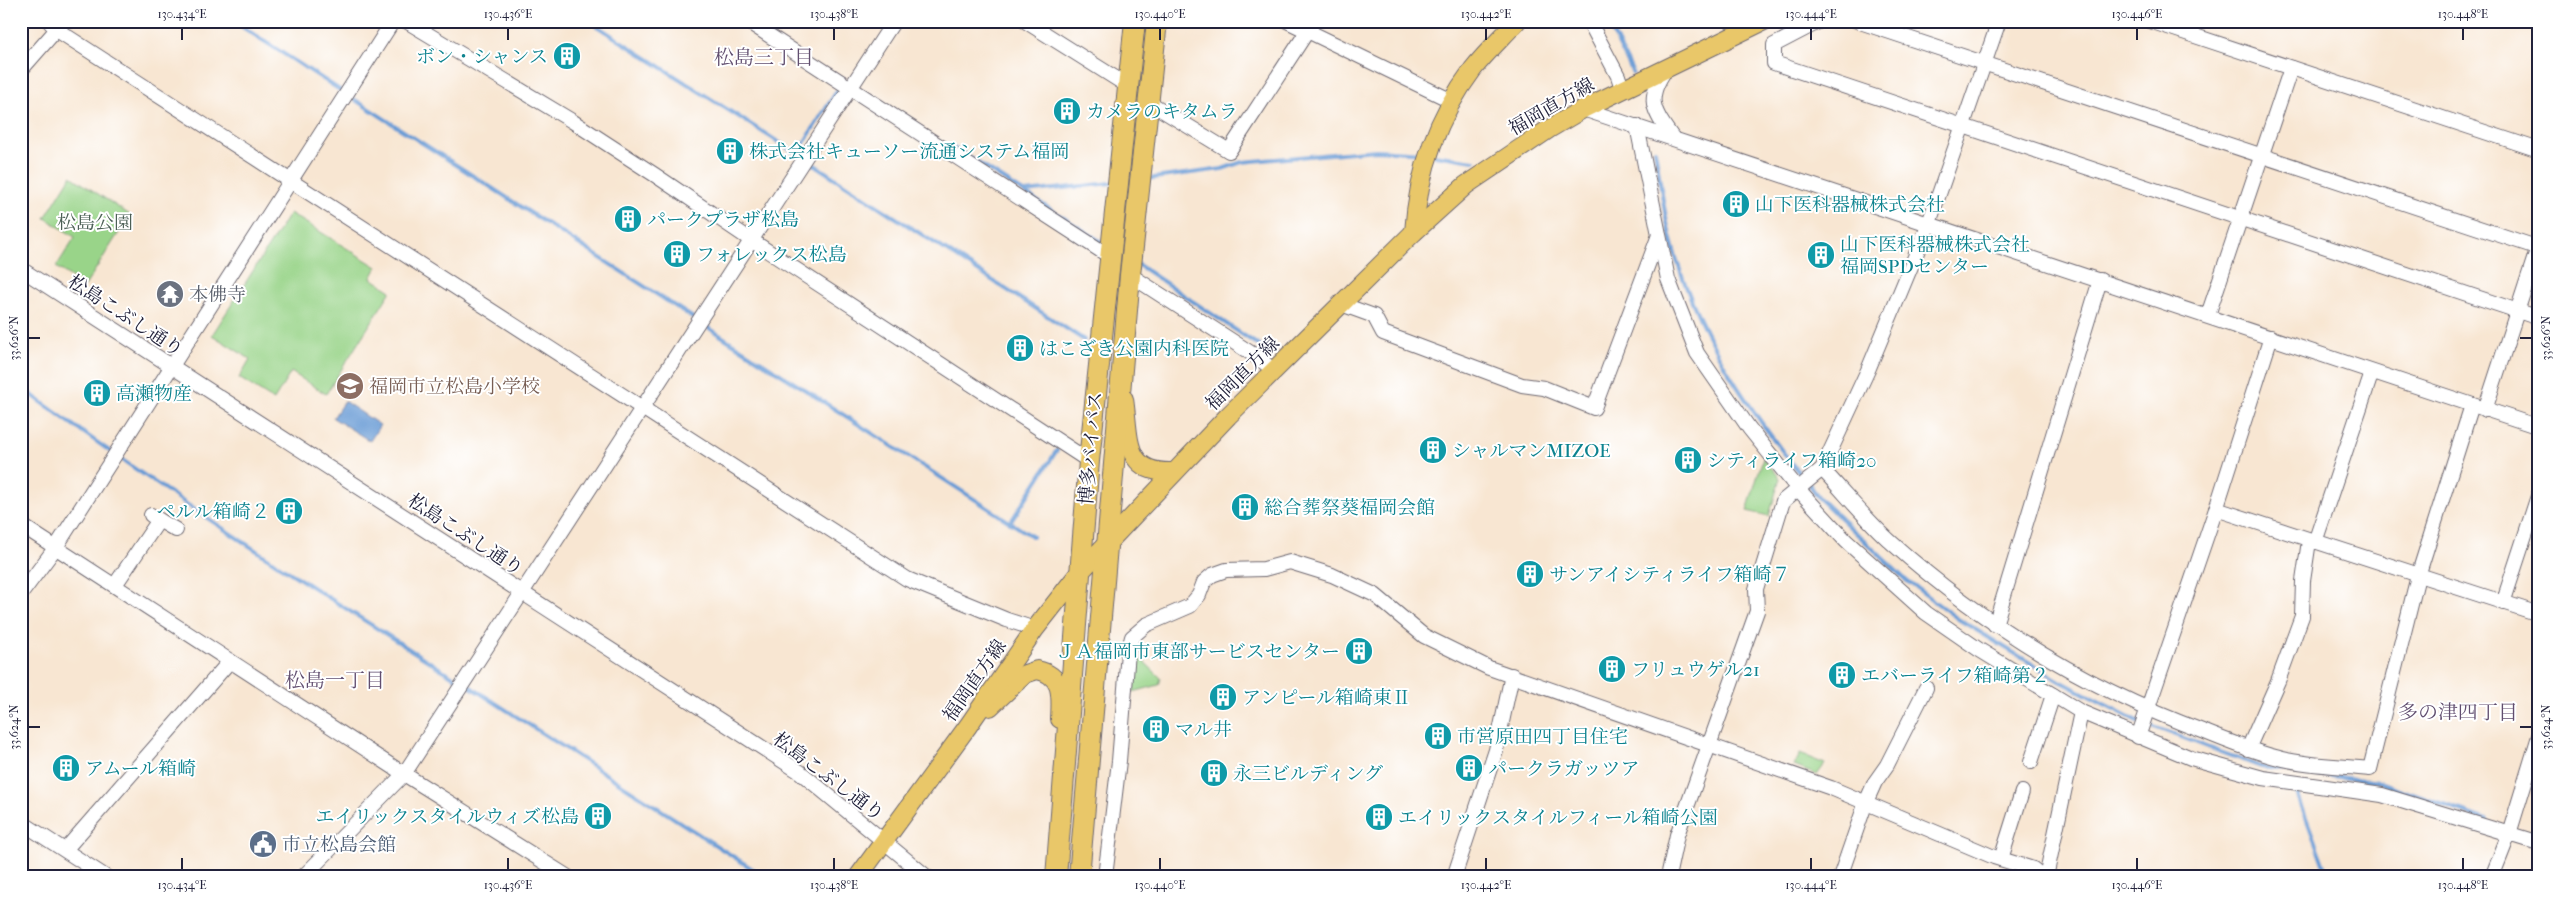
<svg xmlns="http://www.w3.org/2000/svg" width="2560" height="898" font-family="'IM FELL French Canon','Noto Serif JP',serif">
	<rect width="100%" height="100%" fill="#fff"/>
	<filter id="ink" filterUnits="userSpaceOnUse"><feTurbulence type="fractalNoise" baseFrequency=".02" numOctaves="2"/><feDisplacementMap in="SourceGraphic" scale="10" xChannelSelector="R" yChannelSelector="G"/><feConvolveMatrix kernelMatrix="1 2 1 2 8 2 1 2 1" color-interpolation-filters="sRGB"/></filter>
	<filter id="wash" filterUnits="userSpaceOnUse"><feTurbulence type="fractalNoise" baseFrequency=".0096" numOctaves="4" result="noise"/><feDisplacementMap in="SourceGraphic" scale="20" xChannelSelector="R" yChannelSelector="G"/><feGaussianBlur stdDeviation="1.12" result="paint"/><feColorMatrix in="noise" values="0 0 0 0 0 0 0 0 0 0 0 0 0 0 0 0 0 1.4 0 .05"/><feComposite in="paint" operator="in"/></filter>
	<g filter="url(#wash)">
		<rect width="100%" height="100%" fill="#f8e6d2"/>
		<g fill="#99d489" stroke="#5e7b62">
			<polygon points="71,176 130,215 85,286 56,267 75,237 45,218"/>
			<polygon points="290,213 377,267 371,278 391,291 326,394 291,372 274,400 239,378 250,359 212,335"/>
			<polygon points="1763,458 1780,478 1769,516 1747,511"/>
			<polygon points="1138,656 1161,678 1159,685 1133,692 1135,665"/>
			<polygon points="1800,754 1825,764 1817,775 1794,766"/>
		</g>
		<polygon fill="#6a9cd5" stroke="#465f88" points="344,401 380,425 370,441 333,418"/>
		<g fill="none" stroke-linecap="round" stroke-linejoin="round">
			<g stroke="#6a9cd5" stroke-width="4">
				<polyline points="233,21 1033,537"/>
				<polyline points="589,21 797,154"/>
				<polyline points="1607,21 1633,73"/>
				<polyline points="950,145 1106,245"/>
				<path d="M1655,150C1660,178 1663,208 1670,236C1693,328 1746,406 1804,479"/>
				<polyline points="797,154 840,86"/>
				<polyline points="1434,155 1474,161"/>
				<polyline points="807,160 1084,340"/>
				<polyline points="1146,179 1222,169 1242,162 1376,150 1425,153"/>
				<polyline points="1025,192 1112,183"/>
				<polyline points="1137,264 1267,351"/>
				<path d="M21,387C162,492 311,587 460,681"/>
				<polyline points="1809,484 1819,498 1907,581 1958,619 2060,681 2139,722"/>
				<polyline points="1010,523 1057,450"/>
				<polyline points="466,684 765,877"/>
				<polyline points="2146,724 2261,767 2379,782 2486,820"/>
				<polyline points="2294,785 2328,877"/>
			</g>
		</g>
	</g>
	<g filter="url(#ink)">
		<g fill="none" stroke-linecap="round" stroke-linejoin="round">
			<defs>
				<g id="minor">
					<polyline points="49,21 57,30 907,579 1007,620 1035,629"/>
					<polyline points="406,21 572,121 655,175 751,240 1089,461"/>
					<polyline points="747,21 1109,256"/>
					<polyline points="1025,21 1128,86"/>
					<polyline points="1287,21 1452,101"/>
					<polyline points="1589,21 1618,76 1623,91"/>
					<polyline points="1820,21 1774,45 1774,63 2539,318"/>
					<polyline points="1857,21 2539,248"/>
					<polyline points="2150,21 2539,150"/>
					<path d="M1666,69C1645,99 1653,110 1672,137"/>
					<polyline points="21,70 64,21"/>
					<polyline points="1147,101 1229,151 1314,21"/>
					<polyline points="1583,109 2539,427"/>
					<polyline points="1637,126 1668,279 1697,353 1749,428 1798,489 1846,541 1926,613 1978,649 2081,712 2191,758 2263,778 2382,795 2539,843"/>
					<polyline points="21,269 800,772 927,877"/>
					<polyline points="1130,275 1260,359 1274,371"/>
					<polyline points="1341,304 1374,316 1383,333 1522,385 1544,388 1594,408 1659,235"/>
					<polyline points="2208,315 2291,68"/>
					<polyline points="2485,410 2539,244"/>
					<path d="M1822,469C1845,493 1867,521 1892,543C1985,626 2088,689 2205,732C2230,742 2256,753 2283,759C2311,766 2342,766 2370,769L2418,576L2472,405"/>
					<polyline points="2216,509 2539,614"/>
					<polyline points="159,520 176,530"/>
					<polyline points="21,525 404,774 568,877"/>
					<polyline points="2315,542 2372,372"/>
					<polyline points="115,585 159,520 151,515"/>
					<polyline points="21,594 56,547 393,21"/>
					<polyline points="2503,603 2539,493"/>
					<polyline points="1995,625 2100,280"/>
					<polyline points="2138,737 2216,509 2271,337"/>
					<polyline points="2248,749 2278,681 2302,616 2303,581 2309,541"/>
					<polyline points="2031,762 2053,695"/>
					<polyline points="21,822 106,877"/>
					<polyline points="65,850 230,661"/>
					<polyline points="2001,859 2022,792"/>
					<polyline points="303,877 404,774 894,21"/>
					<polyline points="1105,877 1119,761 1128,652 1132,637 1146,625 1190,606 1199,595 1204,582 1212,575 1226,570 1264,569 1290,562 1332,575 1375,595 1424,636 1489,668 1831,788 1994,857 2033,869 2043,877"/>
					<polyline points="1454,877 1496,750 1512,675"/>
					<polyline points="1668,877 1677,835 1757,611 1756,589 1783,501 1822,469 1868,370 1929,223 1999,21"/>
					<polyline points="1840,877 1866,802 1875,782 1887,765 1926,688"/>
					<polyline points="2046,877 2081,712"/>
					<polyline points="2492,877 2509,834 2539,736"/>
				</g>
				<g id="major">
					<path d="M1414,232C1418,173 1437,117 1473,69C1486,52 1503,37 1517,21"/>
					<path d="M1124,399C1130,438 1123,474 1173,472"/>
					<path d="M990,707L1025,674L1037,670C1064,675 1061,697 1060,719"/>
					<polyline points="858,877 968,726 1035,629 1079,573 1228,416 1414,232 1466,185 1549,129 1583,109 1764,21"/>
				</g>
				<g id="highway">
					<polyline points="1056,877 1089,461 1135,21"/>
					<polyline points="1079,877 1130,275 1157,21"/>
				</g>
			</defs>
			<use href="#minor" stroke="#6d6770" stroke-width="16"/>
			<use href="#major" stroke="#6d6770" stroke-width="20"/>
			<use href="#highway" stroke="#6d6770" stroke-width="22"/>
			<use href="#minor" stroke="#fff" stroke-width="14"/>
			<use href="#major" stroke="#e9c769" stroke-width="18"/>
			<use href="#highway" stroke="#e9c769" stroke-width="20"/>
		</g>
	</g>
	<path fill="none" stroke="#22223b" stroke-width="2" d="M182,28V40M508,28V40M834,28V40M1160,28V40M1486,28V40M1811,28V40M2137,28V40M2463,28V40M28,338H40M2520,338H2532M28,727H40M2520,727H2532M182,858V870M508,858V870M834,858V870M1160,858V870M1486,858V870M1811,858V870M2137,858V870M2463,858V870"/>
	<defs>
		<symbol id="building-disc" viewBox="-11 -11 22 22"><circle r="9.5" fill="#0f9aa8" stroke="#fff"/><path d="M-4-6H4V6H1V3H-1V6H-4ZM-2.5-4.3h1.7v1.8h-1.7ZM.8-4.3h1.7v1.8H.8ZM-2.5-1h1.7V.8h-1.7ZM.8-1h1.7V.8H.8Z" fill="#fff"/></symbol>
		<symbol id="temple-disc" viewBox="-11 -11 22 22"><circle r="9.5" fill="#6b7280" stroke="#fff"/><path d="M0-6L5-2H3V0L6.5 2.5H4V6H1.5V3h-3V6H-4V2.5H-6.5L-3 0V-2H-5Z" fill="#fff"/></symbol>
		<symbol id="school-disc" viewBox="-11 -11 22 22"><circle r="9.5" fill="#8d6e63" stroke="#fff"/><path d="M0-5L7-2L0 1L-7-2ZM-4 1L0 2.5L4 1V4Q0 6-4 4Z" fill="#fff"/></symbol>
		<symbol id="civic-disc" viewBox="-11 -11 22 22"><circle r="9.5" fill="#5c6f8a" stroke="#fff"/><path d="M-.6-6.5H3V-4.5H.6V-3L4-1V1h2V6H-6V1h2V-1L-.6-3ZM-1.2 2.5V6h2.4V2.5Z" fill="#fff"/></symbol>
	</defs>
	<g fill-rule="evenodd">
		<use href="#building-disc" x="551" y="40" width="32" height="32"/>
		<use href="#building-disc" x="1051" y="95" width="32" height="32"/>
		<use href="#building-disc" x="714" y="135" width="32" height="32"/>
		<use href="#building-disc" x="1720" y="188" width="32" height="32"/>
		<use href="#building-disc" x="612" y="203" width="32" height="32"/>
		<use href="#building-disc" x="661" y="238" width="32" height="32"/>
		<use href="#building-disc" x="1805" y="239" width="32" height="32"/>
		<use href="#temple-disc" x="154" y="278" width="32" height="32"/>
		<use href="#building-disc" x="1004" y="332" width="32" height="32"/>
		<use href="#school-disc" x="334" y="370" width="32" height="32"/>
		<use href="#building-disc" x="81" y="377" width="32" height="32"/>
		<use href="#building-disc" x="1417" y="434" width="32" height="32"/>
		<use href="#building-disc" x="1672" y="444" width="32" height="32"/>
		<use href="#building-disc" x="1229" y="491" width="32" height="32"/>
		<use href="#building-disc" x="273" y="495" width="32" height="32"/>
		<use href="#building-disc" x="1514" y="558" width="32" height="32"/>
		<use href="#building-disc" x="1343" y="635" width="32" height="32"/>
		<use href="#building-disc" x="1596" y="653" width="32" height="32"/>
		<use href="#building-disc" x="1826" y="659" width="32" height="32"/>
		<use href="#building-disc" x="1207" y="681" width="32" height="32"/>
		<use href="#building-disc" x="1140" y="713" width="32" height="32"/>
		<use href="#building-disc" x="1422" y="720" width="32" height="32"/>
		<use href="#building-disc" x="50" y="752" width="32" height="32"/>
		<use href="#building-disc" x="1453" y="752" width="32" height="32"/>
		<use href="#building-disc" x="1198" y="757" width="32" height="32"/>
		<use href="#building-disc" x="582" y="800" width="32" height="32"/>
		<use href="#building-disc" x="1363" y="801" width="32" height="32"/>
		<use href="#civic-disc" x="247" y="828" width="32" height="32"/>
	</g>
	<g text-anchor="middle" stroke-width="4" stroke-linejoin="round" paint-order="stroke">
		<g font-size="19" fill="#0d838f" stroke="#fff" text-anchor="start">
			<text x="548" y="63" text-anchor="end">ボン・シャンス</text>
			<text x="1086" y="118">カメラのキタムラ</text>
			<text x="749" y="158">株式会社キューソー流通システム福岡</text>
			<text x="1755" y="211">山下医科器械株式会社</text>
			<text x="647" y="226">パークプラザ松島</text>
			<text x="1840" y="251">山下医科器械株式会社<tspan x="1840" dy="22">福岡SPDセンター</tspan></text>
			<text x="696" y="261">フォレックス松島</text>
			<text x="1039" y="355">はこざき公園内科医院</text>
			<text x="116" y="400">高瀬物産</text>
			<text x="1452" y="457">シャルマンMIZOE</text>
			<text x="1707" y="467">シティライフ箱崎20</text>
			<text x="1264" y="514">総合葬祭葵福岡会館</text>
			<text x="270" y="518" text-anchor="end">ペルル箱崎２</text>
			<text x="1549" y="581">サンアイシティライフ箱崎７</text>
			<text x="1340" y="658" text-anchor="end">ＪＡ福岡市東部サービスセンター</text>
			<text x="1631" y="676">フリュウゲル21</text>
			<text x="1861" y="682">エバーライフ箱崎第２</text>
			<text x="1242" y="704">アンピール箱崎東Ⅱ</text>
			<text x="1175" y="736">マル井</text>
			<text x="1457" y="743">市営原田四丁目住宅</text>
			<text x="85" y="775">アムール箱崎</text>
			<text x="1488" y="775">パークラガッツア</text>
			<text x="1233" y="780">永三ビルディング</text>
			<text x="579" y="823" text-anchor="end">エイリックスタイルウィズ松島</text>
			<text x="1398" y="824">エイリックスタイルフィール箱崎公園</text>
		</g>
		<g font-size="19" fill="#22223b" stroke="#fff">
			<text transform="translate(1551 106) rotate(-30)" y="7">福岡直方線</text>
			<text transform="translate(126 315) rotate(33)" y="7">松島こぶし通り</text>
			<text transform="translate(1242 373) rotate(-45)" y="7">福岡直方線</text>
			<text transform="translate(1090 448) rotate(-85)" y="7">博多バイパス</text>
			<text transform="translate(466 534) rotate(33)" y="7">松島こぶし通り</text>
			<text transform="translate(974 680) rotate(-55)" y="7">福岡直方線</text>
			<text transform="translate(829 776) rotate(37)" y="7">松島こぶし通り</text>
		</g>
		<g font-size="19" fill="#4c6056" stroke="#fff">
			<text x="95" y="229">松島公園</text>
		</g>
		<g font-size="19" fill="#5b616d" stroke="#fff" text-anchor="start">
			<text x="189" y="301">本佛寺</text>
		</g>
		<g font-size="19" fill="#785e54" stroke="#fff" text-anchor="start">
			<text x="369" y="393">福岡市立松島小学校</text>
		</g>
		<g font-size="19" fill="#4e5e75" stroke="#fff" text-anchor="start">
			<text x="282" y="851">市立松島会館</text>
		</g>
		<g font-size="20" fill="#614e6f" stroke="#fff">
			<text x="764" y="64">松島三丁目</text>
			<text x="335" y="687">松島一丁目</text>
			<text x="2458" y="719">多の津四丁目</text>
		</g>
	</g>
	<rect width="2560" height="898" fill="none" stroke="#fff" stroke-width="55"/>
	<rect x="28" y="28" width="2504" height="842" fill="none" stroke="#22223b" stroke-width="2"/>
	<g font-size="12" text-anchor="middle" fill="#22223b">
		<text x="182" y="18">130.434°E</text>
		<text x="508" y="18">130.436°E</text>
		<text x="834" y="18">130.438°E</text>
		<text x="1160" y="18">130.440°E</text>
		<text x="1486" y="18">130.442°E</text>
		<text x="1811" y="18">130.444°E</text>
		<text x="2137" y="18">130.446°E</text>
		<text x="2463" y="18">130.448°E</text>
		<text transform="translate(14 338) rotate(-90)" y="4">33.626°N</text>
		<text transform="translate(2546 338) rotate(-90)" y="4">33.626°N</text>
		<text transform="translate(14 727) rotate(-90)" y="4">33.624°N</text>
		<text transform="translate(2546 727) rotate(-90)" y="4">33.624°N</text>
		<text x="182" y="889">130.434°E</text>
		<text x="508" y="889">130.436°E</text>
		<text x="834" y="889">130.438°E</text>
		<text x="1160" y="889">130.440°E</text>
		<text x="1486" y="889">130.442°E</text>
		<text x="1811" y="889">130.444°E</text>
		<text x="2137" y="889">130.446°E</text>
		<text x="2463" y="889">130.448°E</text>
	</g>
</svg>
